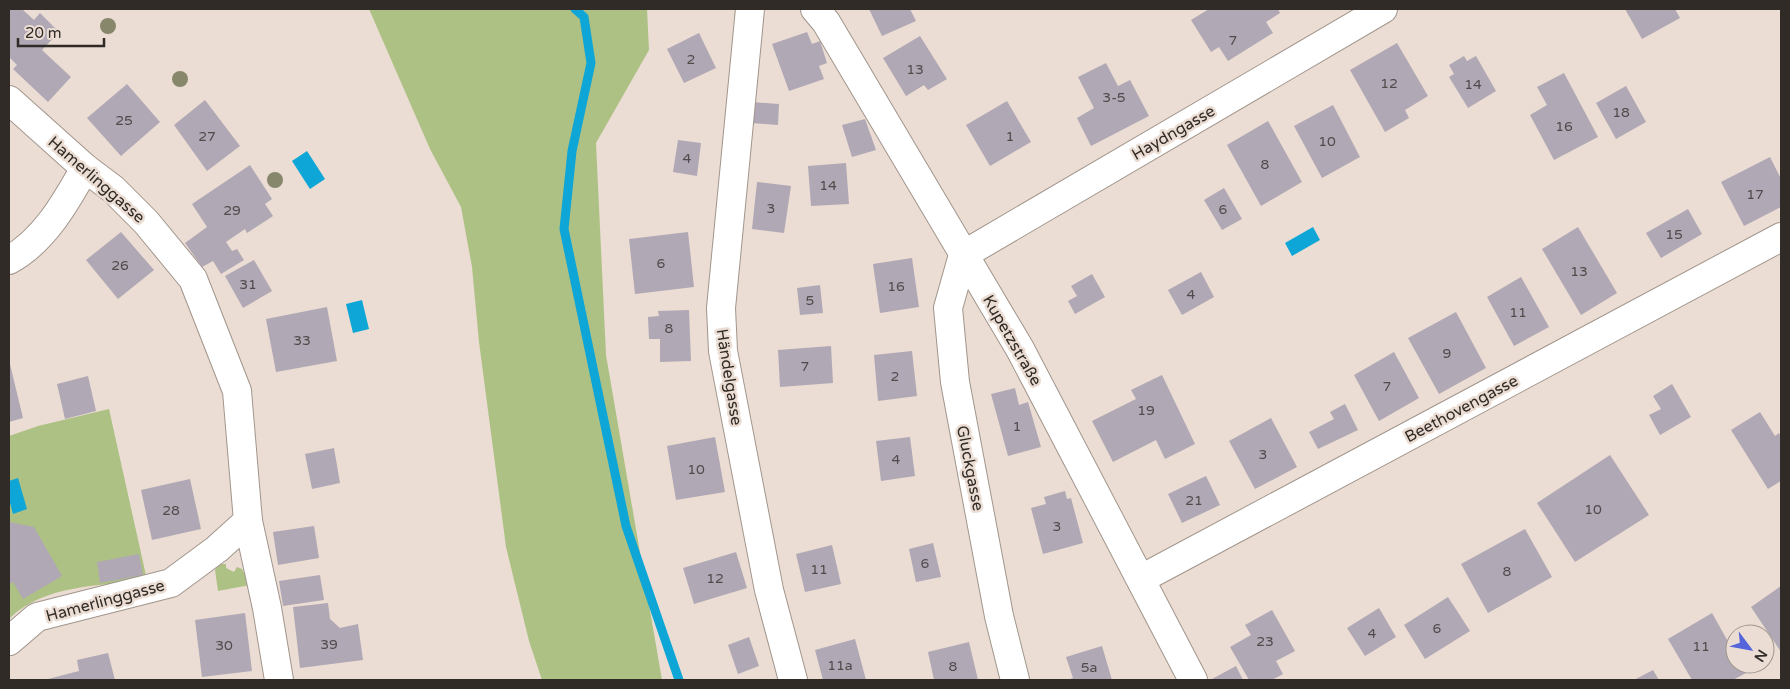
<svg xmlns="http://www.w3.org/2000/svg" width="1790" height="689" font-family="'Varela Round',sans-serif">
	<rect width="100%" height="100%" fill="#ebddd3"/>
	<g fill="#aec185">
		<polygon points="369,9 647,9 649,50 596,143 606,355 662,680 542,680 529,641 506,547 479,342 472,267 461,207 430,149"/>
		<path d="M109,409L147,580C101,586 44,584 9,619V436L38,426Z"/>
		<polygon points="220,564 226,564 226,568 234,572 237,567 242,569 250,585 218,591 215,570"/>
	</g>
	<g fill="#0da6d6">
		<polygon points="307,151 325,179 310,189 292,161"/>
		<polygon points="1313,227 1320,240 1292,256 1285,243"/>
		<polygon points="362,300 369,329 353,333 346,304"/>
		<polygon points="18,478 27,509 13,514 9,499 9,481"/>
	</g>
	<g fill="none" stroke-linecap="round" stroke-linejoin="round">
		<polyline stroke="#0da6d6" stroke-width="9" points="575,9 584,17 591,63 572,151 564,229 626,526 679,680"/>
	</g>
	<g fill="#b0a8b5">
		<polygon points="9,9 22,9 34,20 40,13 59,32 42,50 71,77 48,102 13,69 17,65 9,57"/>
		<polygon points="869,9 910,9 916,21 882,36"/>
		<polygon points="1209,9 1278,9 1280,13 1266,22 1273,33 1228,61 1219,47 1211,52 1191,20"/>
		<polygon points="1625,9 1675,9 1680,18 1642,39"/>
		<polygon points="807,32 812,44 820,41 827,63 819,66 824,79 789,91 772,44"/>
		<polygon points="699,33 716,68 684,83 667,49"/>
		<polygon points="920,36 947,79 928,90 924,85 906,96 883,58"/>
		<polygon points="1397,43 1428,96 1405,110 1409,118 1385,132 1350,70"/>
		<polygon points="1464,56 1467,61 1476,56 1496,91 1468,108 1449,77 1454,74 1449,65"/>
		<polygon points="1106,63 1118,86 1130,80 1149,116 1091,146 1077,118 1094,108 1078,77"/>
		<polygon points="1564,73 1598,137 1554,160 1530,115 1547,105 1537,87"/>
		<polygon points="127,84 160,122 121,156 87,118"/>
		<polygon points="1626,86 1646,122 1616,139 1596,103"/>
		<polygon points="205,100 240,146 207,171 174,125"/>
		<polygon points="1007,101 1031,142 990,166 966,125"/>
		<polygon points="752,102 779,104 778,125 751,123"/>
		<polygon points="1333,105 1360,157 1322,178 1294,126"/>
		<polygon points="865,119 876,150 852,157 842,125"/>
		<polygon points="1268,121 1302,182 1261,206 1227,145"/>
		<polygon points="678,140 701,143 697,176 673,172"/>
		<polygon points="1770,157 1781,179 1781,207 1744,226 1721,182"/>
		<polygon points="846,163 849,204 811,206 808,166"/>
		<polygon points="250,165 272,199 265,204 273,216 247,233 245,229 226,242 232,251 237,249 244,260 221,274 213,261 202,267 185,243 207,227 192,204"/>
		<polygon points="757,182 791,186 784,233 752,229"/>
		<polygon points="1224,188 1242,219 1222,230 1204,200"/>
		<polygon points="1688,209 1702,234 1661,258 1646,233"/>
		<polygon points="1578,227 1617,293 1581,315 1542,249"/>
		<polygon points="121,232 154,270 118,299 86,260"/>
		<polygon points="688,232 694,287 635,294 629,239"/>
		<polygon points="912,258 919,307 880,313 873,264"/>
		<polygon points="254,260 272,291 243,308 225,276"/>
		<polygon points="1201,272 1214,297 1182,315 1168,290"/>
		<polygon points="1092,274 1105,297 1075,314 1068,301 1077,296 1071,286"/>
		<polygon points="1521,277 1549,327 1514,346 1487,297"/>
		<polygon points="820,285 823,313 800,315 797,288"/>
		<polygon points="327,307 337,361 276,372 266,319"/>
		<polygon points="689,310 691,361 660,362 660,339 649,339 648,317 659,316 658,311"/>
		<polygon points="1456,312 1486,368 1439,394 1408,338"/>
		<polygon points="831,346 833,383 780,387 778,350"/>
		<polygon points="912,351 917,396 878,401 874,355"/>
		<polygon points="1394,352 1419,398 1379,421 1354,375"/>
		<polygon points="9,360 23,418 9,422"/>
		<polygon points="1162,375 1195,444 1165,459 1156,440 1113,462 1092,421 1136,399 1131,390"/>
		<polygon points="88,376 96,411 65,419 57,384"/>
		<polygon points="1672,384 1691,417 1660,435 1649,415 1661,409 1653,396"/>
		<polygon points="1015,388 1019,405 1028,402 1041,447 1008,456 991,394"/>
		<polygon points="1345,404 1358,430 1318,449 1309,432 1334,419 1330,412"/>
		<polygon points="1760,412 1775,436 1779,433 1781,437 1781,481 1768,489 1731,430"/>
		<polygon points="1271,418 1297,467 1255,489 1229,441"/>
		<polygon points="715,437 725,492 676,500 667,446"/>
		<polygon points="910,437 915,476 881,481 876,441"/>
		<polygon points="334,448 340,483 312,489 305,454"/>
		<polygon points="1610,455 1649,515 1575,562 1537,503"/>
		<polygon points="1206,476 1220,505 1182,523 1168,494"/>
		<polygon points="190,479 201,529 152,540 141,490"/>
		<polygon points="1065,491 1067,499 1071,498 1083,543 1043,554 1031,508 1046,504 1044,497"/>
		<polygon points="9,522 34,527 62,576 23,599 13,582 9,585"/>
		<polygon points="314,526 319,558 278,565 273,532"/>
		<polygon points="1525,529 1552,577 1488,613 1461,564"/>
		<polygon points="933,543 941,577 916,582 909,549"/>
		<polygon points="832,545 841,584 805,592 796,554"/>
		<polygon points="736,552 747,588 694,604 683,568"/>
		<polygon points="139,554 143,575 100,583 97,562"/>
		<polygon points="320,575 324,600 283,606 279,581"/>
		<polygon points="1781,586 1781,652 1751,607"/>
		<polygon points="1448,597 1470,631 1425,659 1404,625"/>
		<polygon points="328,603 330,619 340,628 358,624 363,660 300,668 293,607"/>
		<polygon points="1379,608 1396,637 1365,656 1347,628"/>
		<polygon points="1272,610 1295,651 1276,661 1283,674 1272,680 1249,680 1230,647 1251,635 1245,625"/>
		<polygon points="245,613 252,671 202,677 195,620"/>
		<polygon points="1712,613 1735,654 1735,664 1741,664 1746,673 1733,680 1692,680 1668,639"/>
		<polygon points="749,637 759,666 738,674 728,645"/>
		<polygon points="855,639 866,680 823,680 815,650"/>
		<polygon points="969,642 978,680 934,680 928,652"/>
		<polygon points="1102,646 1112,680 1067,680 1073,678 1066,657"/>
		<polygon points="108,653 115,680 44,680 79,671 77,660"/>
		<polygon points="1236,666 1243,680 1212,680 1212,679"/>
		<polygon points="1653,670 1659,680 1634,680"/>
	</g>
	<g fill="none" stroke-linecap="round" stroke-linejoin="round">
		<defs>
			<g id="minor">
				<polyline points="750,9 721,308 723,351 769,590 793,680"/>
				<polyline points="815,9 826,22 1020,349 1193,680"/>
				<polyline points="9,100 85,168 113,189 146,222 193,279 237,391 248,521 267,608 279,680"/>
				<path d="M9,260C44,241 66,202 85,168"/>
				<polyline points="1141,579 1781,237"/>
				<polyline points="9,641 37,617 171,583 217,549 248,521"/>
				<polyline points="1015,680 999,616 955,382 948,308 963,255 1383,9"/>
			</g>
		</defs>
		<use href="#minor" stroke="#a1958c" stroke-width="30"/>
		<use href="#minor" stroke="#fff" stroke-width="28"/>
	</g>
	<g fill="#87876c">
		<circle cx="108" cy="26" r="8"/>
		<circle cx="180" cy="79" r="8"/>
		<circle cx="275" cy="180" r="8"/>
	</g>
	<g text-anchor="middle" stroke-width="5" stroke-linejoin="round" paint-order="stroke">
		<g font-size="14" fill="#504a4a">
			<text x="1233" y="45">7</text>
			<text x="691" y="64">2</text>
			<text x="915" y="74">13</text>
			<text x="1389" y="88">12</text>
			<text x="1473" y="89">14</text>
			<text x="1114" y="102">3-5</text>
			<text x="1621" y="117">18</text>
			<text x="124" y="125">25</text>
			<text x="1564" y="131">16</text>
			<text x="207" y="141">27</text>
			<text x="1010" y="141">1</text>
			<text x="1327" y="146">10</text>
			<text x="687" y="163">4</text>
			<text x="1265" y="169">8</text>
			<text x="828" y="190">14</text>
			<text x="1755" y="199">17</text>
			<text x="771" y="213">3</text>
			<text x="1223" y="214">6</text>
			<text x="232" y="215">29</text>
			<text x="1674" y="239">15</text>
			<text x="661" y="268">6</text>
			<text x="120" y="270">26</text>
			<text x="1579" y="276">13</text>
			<text x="248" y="289">31</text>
			<text x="896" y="291">16</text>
			<text x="1191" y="299">4</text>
			<text x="810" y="305">5</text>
			<text x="1518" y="317">11</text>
			<text x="669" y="333">8</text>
			<text x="302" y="345">33</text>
			<text x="1447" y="358">9</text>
			<text x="805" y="371">7</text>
			<text x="895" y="381">2</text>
			<text x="1387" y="391">7</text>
			<text x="1146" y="415">19</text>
			<text x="1017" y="431">1</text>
			<text x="1263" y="459">3</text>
			<text x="896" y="464">4</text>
			<text x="696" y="474">10</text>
			<text x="1194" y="505">21</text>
			<text x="1593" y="514">10</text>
			<text x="171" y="515">28</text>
			<text x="1057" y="531">3</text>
			<text x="925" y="568">6</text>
			<text x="819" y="574">11</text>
			<text x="1507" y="576">8</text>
			<text x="715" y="583">12</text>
			<text x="1437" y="633">6</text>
			<text x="1372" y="638">4</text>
			<text x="1265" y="646">23</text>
			<text x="329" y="649">39</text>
			<text x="224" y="650">30</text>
			<text x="1701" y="651">11</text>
			<text x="840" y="670">11a</text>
			<text x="953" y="671">8</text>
			<text x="1089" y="672">5a</text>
		</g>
		<g font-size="16" fill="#302b27" stroke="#ebddd3">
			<text transform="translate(1173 132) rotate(-30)" y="6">Haydngasse</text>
			<text transform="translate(97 179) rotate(41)" y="6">Hamerlinggasse</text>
			<text transform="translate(1013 340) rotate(60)" y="6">Kupetzstraße</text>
			<text transform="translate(730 377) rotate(81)" y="6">Händelgasse</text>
			<text transform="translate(1461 408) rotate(-28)" y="6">Beethovengasse</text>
			<text transform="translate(971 468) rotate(79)" y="6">Gluckgasse</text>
			<text transform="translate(105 600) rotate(-15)" y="6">Hamerlinggasse</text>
		</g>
	</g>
	<rect width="1790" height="689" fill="none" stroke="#302b27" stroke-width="20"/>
	<g transform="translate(1750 649) rotate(122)"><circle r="24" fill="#ebddd3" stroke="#a0968e"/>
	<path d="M0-4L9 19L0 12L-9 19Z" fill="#5564db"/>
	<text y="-8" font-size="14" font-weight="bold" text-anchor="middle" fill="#302b27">N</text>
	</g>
	<path d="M18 38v8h86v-8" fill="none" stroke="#302b27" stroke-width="2.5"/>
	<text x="25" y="38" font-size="15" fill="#302b27" stroke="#ebddd3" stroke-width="4" paint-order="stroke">20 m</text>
</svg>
